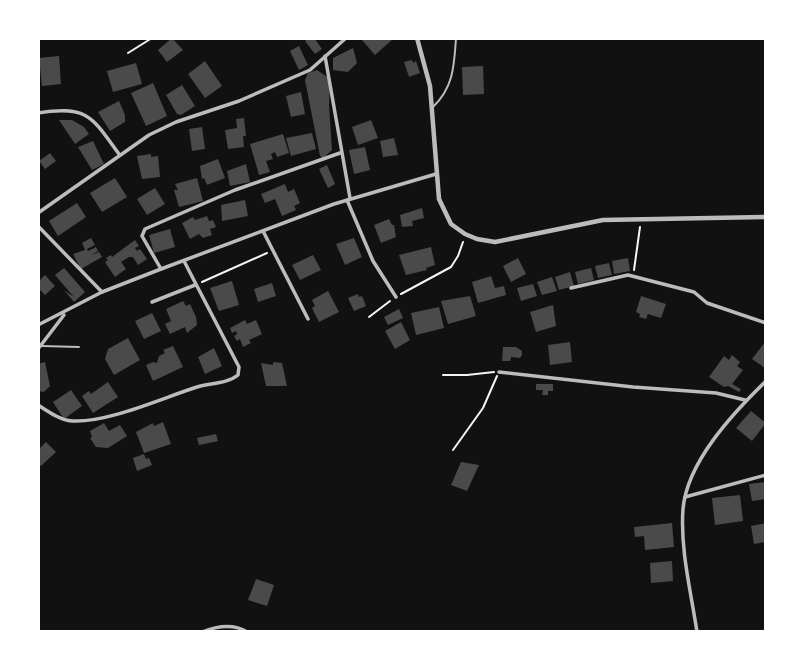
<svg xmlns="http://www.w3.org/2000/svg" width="804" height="670" font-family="'Varela Round',sans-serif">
	<rect width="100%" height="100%" fill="#111"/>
	<g fill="#4a4a4a">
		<polygon points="172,38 183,50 167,62 158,50"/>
		<polygon points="308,38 314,38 322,49 315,54 305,41"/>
		<polygon points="363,38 394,38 375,55 362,40"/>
		<polygon points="299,46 308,65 299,70 290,51"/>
		<polygon points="353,48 357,63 348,72 333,70 333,58"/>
		<polygon points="59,56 61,84 42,86 39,58"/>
		<polygon points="412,60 413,63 416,61 420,73 409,77 404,62"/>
		<polygon points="205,61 222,86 205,98 188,74"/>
		<polygon points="136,63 142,84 113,92 107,71"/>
		<polygon points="483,66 484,94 463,95 462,67"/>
		<polygon points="317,70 330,79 329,105 332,150 323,158 320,156 305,80 308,73"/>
		<polygon points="153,83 167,116 146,126 131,93"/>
		<polygon points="182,85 195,106 181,115 177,114 166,95"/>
		<polygon points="301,92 305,114 291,117 286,96"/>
		<polygon points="119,101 125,115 125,122 110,131 98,112"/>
		<polygon points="244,118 246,136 243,136 244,147 228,149 225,130 237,128 236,119"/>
		<polygon points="59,120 72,120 84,127 89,134 75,144"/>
		<polygon points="371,120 378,138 358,145 352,127"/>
		<polygon points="202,127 205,149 192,151 189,129"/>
		<polygon points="312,133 316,149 291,156 286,138"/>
		<polygon points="283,134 289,153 277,157 275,152 271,154 273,159 266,161 270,172 259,175 250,144"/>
		<polygon points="394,138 398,155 383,157 380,141"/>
		<polygon points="93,141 104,164 92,170 78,147"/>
		<polygon points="365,147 370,170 354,174 349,150"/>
		<polygon points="50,153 56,161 45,169 39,161"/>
		<polygon points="151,154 151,157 158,156 160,177 142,179 137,156"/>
		<polygon points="218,159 225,178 207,185 204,178 202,179 200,166"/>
		<polygon points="246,164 250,182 230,186 227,171"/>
		<polygon points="327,165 335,184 328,188 319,169"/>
		<polygon points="115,178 127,197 102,212 90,193"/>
		<polygon points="197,178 203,201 179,207 174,190 178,190 175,184"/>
		<polygon points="285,184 288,192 294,189 300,203 294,206 296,210 282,216 275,199 265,203 261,194"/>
		<polygon points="155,188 165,204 147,215 137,199"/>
		<polygon points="245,200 248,216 222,221 221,205"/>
		<polygon points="77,203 86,217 58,236 49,221"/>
		<polygon points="422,208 424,218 412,221 413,226 402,227 400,215"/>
		<polygon points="207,216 209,221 213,220 216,227 210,229 212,235 203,238 199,234 190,239 182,223 193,217 195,220"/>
		<polygon points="389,219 392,225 394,225 396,237 381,243 374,225"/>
		<polygon points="170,229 175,247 154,253 149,235"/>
		<polygon points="91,238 95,245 87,249 88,251 96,247 98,251 91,255 99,252 102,257 81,269 73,254 85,250 82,243"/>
		<polygon points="354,238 362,257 345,265 336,244"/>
		<polygon points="135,240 139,246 135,248 137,251 140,249 147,259 138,265 133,257 129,257 121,262 126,269 115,277 105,262 108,260 106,258 111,255 112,257"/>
		<polygon points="431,247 435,265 426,268 427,270 406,275 399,255"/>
		<polygon points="313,255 321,270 300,280 292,265"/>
		<polygon points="518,258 526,274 511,282 503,266"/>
		<polygon points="628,258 630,271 614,274 612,261"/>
		<polygon points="609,263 612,275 598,278 595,266"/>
		<polygon points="64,268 85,292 74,302 64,290 74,297 55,275"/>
		<polygon points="591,268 594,280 578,284 575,272"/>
		<polygon points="570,272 574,286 559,290 555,277"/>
		<polygon points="45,275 55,286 45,295 38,288 38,282"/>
		<polygon points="491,276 495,288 504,286 506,295 478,303 472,282"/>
		<polygon points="552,277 557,291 542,295 537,282"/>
		<polygon points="232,281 239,305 219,311 210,288"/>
		<polygon points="272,283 276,296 258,302 254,289"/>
		<polygon points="533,284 537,296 521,301 517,288"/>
		<polygon points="328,291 339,312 319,322 312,308 315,306 312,300"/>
		<polygon points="358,294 359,297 362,296 366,306 354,311 348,298"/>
		<polygon points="470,296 476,316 448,324 441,301"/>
		<polygon points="641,296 666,304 661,318 648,314 646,319 639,317 640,314 636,312"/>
		<polygon points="183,301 186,306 190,304 196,317 197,325 187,333 185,327 170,334 165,324 171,321 166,309"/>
		<polygon points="553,305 556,326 536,332 530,312"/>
		<polygon points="439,307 444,328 416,335 411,313"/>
		<polygon points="399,309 403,318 388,325 384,317"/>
		<polygon points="152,313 161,331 144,339 135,321"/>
		<polygon points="245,320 247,324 256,320 262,334 249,340 251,343 243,347 240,339 237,341 234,336 237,334 236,331 232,333 230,328"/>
		<polygon points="401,322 410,340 395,349 385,331"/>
		<polygon points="128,338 140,360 114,375 105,359 108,349"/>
		<polygon points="766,341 766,369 752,359"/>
		<polygon points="570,342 572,362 550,365 548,345"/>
		<polygon points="173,346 183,367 153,381 146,365 153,362 157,363 159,356 165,353 163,350"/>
		<polygon points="503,347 516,347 522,351 522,355 520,358 511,357 510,361 502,361"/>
		<polygon points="214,348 222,366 205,374 198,357"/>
		<polygon points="732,355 740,362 737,366 743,370 732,384 741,389 739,392 728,386 724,387 709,377 724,356 729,360"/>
		<polygon points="45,362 50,386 44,392 38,391 38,364"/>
		<polygon points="273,362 282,363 287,386 266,386 261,363 273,365"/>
		<polygon points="108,382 118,397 93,413 82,396 89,391 91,394"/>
		<polygon points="536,384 553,384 553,391 548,391 548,395 542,395 543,390 536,390"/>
		<polygon points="71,390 82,406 64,419 53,402"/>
		<polygon points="751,411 766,423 752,441 736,428"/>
		<polygon points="163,422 171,444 144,453 136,432 153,423 154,426"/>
		<polygon points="104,423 109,431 120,425 127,436 108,448 96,447 90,438 92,437 90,431"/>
		<polygon points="216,434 218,441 199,445 197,438"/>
		<polygon points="46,442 56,452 41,466 38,464 38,450"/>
		<polygon points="144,454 146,459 149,458 152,465 137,471 133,458"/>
		<polygon points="461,462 479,465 467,491 451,485"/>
		<polygon points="766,482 766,499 752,501 749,484"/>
		<polygon points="740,495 743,521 715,525 712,498"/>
		<polygon points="672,523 674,547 645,550 644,536 635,537 634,527"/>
		<polygon points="766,523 766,542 754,544 751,526"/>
		<polygon points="672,561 673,581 651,583 650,563"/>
		<polygon points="256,579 274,585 267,606 248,600"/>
	</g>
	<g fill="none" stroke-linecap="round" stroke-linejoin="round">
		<g stroke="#f5f5f5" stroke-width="2">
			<polyline points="128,53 152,38"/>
			<polyline points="634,270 640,227"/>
			<polyline points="202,282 267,253"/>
			<polyline points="401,294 451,267 458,256 463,242"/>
			<polyline points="369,317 390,301"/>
			<polyline points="443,375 467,375 494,372"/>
			<polyline points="453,450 483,408 497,376"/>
		</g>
		<g stroke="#bcbcbc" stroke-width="2">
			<path d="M433,107C454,87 454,65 456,38"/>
			<polyline points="42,346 79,347"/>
		</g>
		<g stroke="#bcbcbc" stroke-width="3.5">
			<polyline points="325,56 350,198"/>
			<path d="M38,113C88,105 92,117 119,154"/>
			<polyline points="347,200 373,261 396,297"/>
			<polyline points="38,213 149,135 176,122 239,101 310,70 346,38"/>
			<polyline points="38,226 102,292"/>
			<polyline points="263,231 308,319"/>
			<polyline points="161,269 142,236 145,229 235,190 340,153"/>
			<polyline points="571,288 628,275 694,292 707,303 766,323"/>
			<polyline points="152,302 195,285"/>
			<polyline points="38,325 102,292 161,269 334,204 436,174"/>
			<polyline points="38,349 64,315"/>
			<polyline points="499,372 633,387 716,393 745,400"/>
			<path d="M38,405C49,412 60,420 72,421C108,423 162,398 197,387C210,383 227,384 238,375L239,367L184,261"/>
			<polyline points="685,497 766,475"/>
			<path d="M202,632C217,626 233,623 247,632"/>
			<path d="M697,632C691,592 680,549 683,509C687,462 733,413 766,381"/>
		</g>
		<polyline stroke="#bcbcbc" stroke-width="4.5" points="417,38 430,86 439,199 451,224 465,234 477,239 495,242 603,220 766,217"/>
	</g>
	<rect width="804" height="670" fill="none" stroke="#ffffff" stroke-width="80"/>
</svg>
